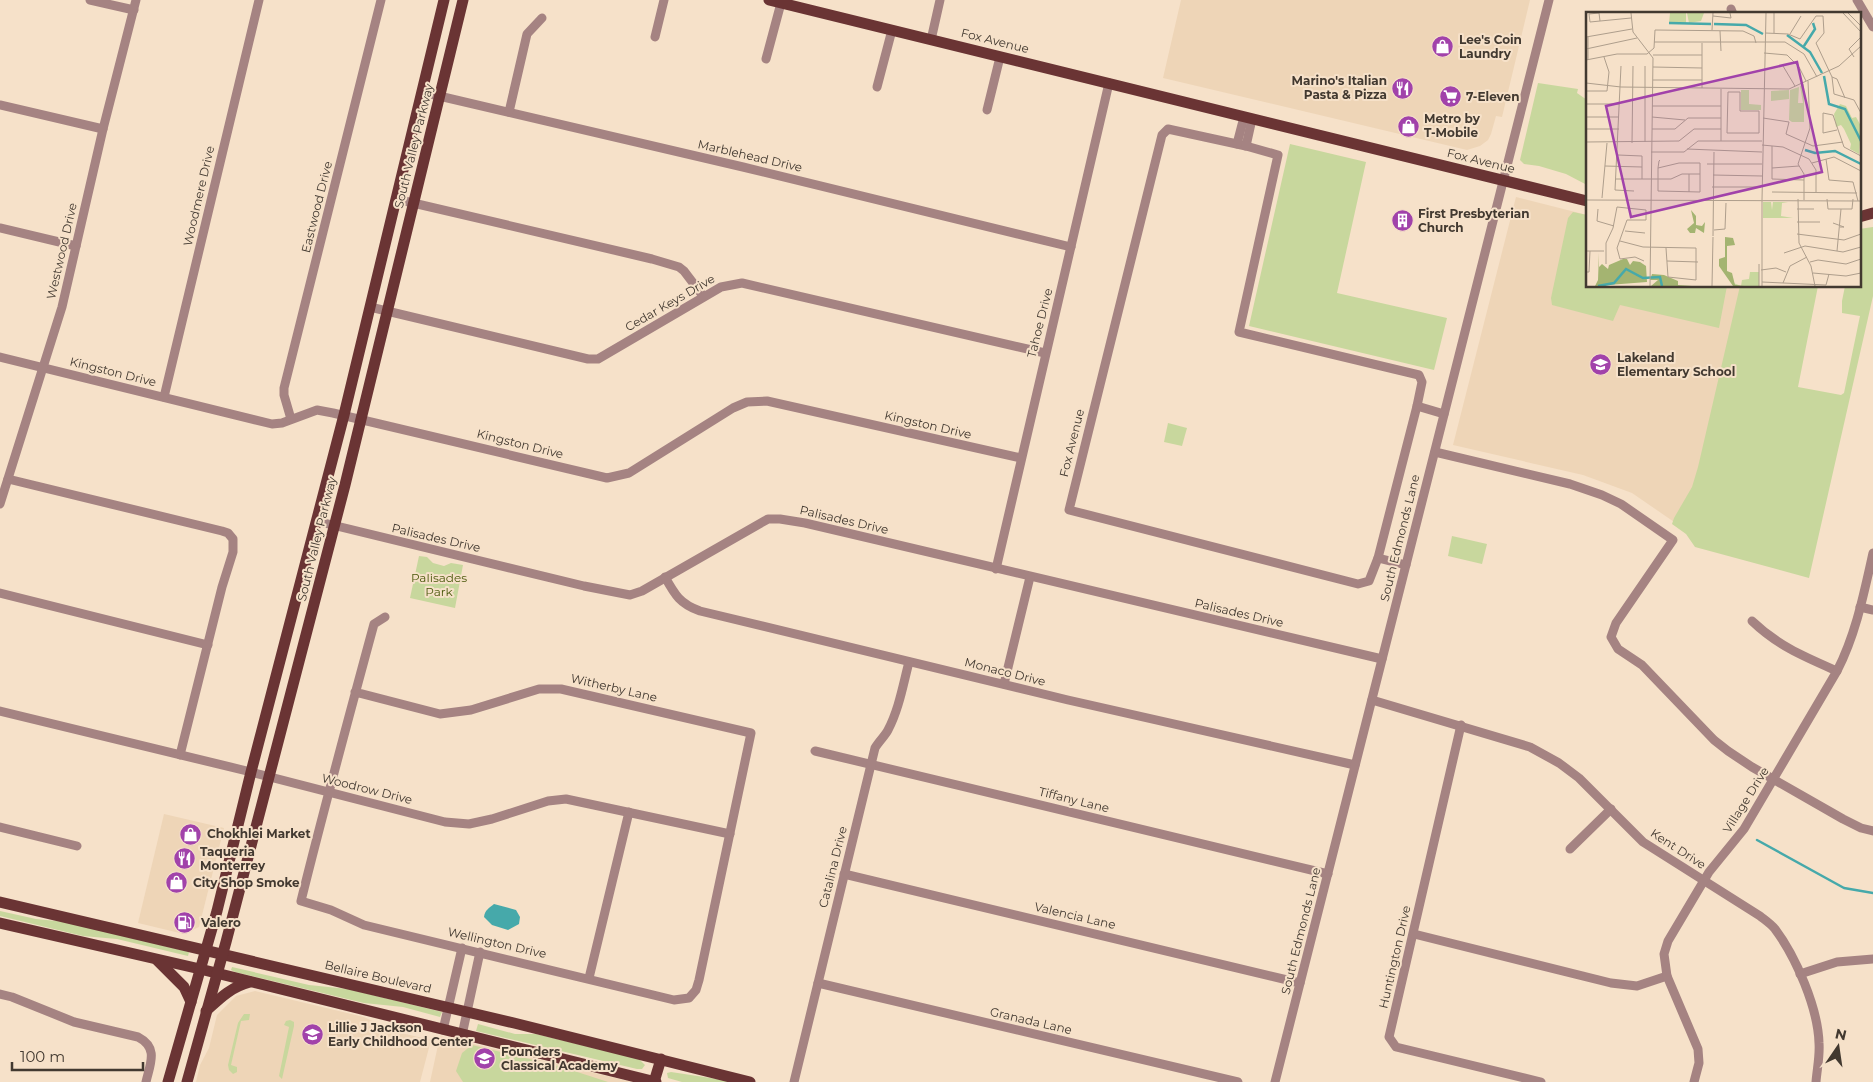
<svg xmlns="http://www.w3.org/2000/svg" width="1873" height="1082" font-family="Montserrat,sans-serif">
	<rect width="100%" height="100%" fill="#f6e1c9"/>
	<g fill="#eed5b7">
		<polygon points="1181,0 1530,0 1502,117 1496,116 1491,134 1488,140 1480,146 1467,150 1163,78"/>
		<polygon points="1516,197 1587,215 1587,286 1747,286 1702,486 1680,526 1632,493 1583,475 1453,445"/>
		<polygon points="164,814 224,828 199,927 184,934 138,923"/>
		<polygon points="255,991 364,1017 393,1031 431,1040 420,1082 196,1082 200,1065 209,1048 217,1015 236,996"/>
		<polygon points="440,1036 632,1082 430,1082"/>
	</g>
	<g fill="#c8d79d">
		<polygon points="1538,83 1578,89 1577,93 1587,100 1587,185 1566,174 1539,166 1524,164 1520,160"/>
		<polygon points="1290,144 1366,162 1337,293 1447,318 1434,370 1249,326"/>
		<polygon points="1573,212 1587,215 1587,286 1727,286 1719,328 1620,305 1613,321 1552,305 1551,298 1568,218"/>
		<polygon points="1873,227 1873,296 1809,578 1695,547 1686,534 1672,524 1674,518 1692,487 1698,467 1740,286 1818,286 1798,387 1841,395 1844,393 1860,316 1842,313 1842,301 1845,286 1859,286 1859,229"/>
		<polygon points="1168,423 1187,428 1182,446 1164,442"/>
		<polygon points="1452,536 1487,544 1482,564 1448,556"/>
		<polygon points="419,556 427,557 433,563 444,566 451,563 463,565 455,608 410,598"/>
		<polygon points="0,911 36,919 66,922 189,952 188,956 117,939 83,936 0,916"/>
		<polygon points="232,967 309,985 348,989 442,1012 440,1017 403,1007 364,1003 235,972 231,970"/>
		<polygon points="244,1014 250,1014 249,1020 241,1021 231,1065 237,1067 237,1072 233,1074 229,1070 228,1065 238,1023"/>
		<polygon points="290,1020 294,1022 294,1026 282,1079 279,1076 289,1027 284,1025 286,1021"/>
		<polygon points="478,1024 515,1034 536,1034 639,1059 645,1065 642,1069 637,1069 476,1031"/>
		<polygon points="472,1045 562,1067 608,1082 463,1082 456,1071 462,1053"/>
		<polygon points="671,1072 737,1082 682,1082 668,1078 667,1073"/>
	</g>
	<path fill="#46a9aa" d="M494,904L516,910L520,917L519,924L508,930L492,925L484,917C485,910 489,908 494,904Z"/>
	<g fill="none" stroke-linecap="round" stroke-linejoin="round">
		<polyline stroke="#46a9aa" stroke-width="2.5" points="1757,840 1844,888 1873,893"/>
		<g stroke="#a58382" stroke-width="9">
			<polyline points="90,0 134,10"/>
			<polyline points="1857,0 1873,27"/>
			<polyline points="1731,9 1733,14"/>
			<polyline points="655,37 664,0"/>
			<polyline points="931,40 940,0"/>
			<polyline points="766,59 781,3"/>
			<polyline points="877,87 892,30"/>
			<polyline points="422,92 743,167 1071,247"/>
			<polyline points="0,105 103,129"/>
			<polyline points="987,110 1000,57"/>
			<polyline points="509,112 527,34 542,18"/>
			<polygon points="1168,129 1246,146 1278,155 1239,332 1419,375 1422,382 1417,406 1378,558 1369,581 1358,584 1069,510 1162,135"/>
			<polyline points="1237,144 1244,117"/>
			<polyline points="1246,146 1252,119"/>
			<polyline points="396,199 652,259 679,267 684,271 703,296"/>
			<polyline points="0,228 76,246"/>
			<polyline points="370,307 588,359 598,359 721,287 742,283 1045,353"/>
			<polyline points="0,357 272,424 282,423 317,410 333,413 607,478 629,473 733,408 747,402 767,401 1021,458"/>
			<polyline points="164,397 259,0"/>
			<polyline points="1417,406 1444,414"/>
			<polyline points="291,419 284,395 284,388 381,0"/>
			<polyline points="1435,452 1570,484 1602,495 1621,504 1673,540 1616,623 1611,637 1618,649 1642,665 1714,740 1728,751 1752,767 1843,819 1861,828 1873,831"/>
			<polyline points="8,479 222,531 228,533 233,539 233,552 222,587 180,755"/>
			<polyline points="0,504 62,307 103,129 136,0"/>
			<polyline points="316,521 584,586 630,595 642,591 768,519 780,519 805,523 1382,659"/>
			<polyline points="1378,558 1406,565"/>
			<polyline points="996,569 1109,83"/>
			<path d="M665,577C675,595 680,604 700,611L1068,700L1355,765"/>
			<polyline points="0,593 208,645"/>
			<polyline points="1860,607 1873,610"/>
			<path d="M1752,621C1778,646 1805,657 1837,671"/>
			<polyline points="1004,684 1030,577"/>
			<path d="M355,692L440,714L471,710L539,689H561L751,733L699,980L696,990L689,998L674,1000L364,925L331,910L301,901C324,808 349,716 374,624L385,617"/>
			<path d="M1372,700L1530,747L1559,763L1579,778L1643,842L1760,916C1765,920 1771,924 1775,929C1796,957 1818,1008 1819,1043C1820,1056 1817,1069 1816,1082"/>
			<polyline points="0,711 251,772 445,822 469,824 492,819 548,801 566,799 730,834"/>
			<polyline points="1461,725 1389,1037 1396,1047 1541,1082"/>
			<polyline points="815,751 1328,874"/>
			<polyline points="0,827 77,846"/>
			<polyline points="1570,849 1611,809"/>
			<polyline points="844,874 1300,983"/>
			<polyline points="1414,934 1611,983 1637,986 1667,976"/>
			<polyline points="1800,974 1837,962 1873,959"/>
			<polyline points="589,978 629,812"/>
			<polyline points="818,983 1238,1082"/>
			<path d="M0,994L12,997L74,1022L138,1037C159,1048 150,1064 146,1082"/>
			<polyline points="443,1030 462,948"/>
			<polyline points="462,1035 480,952"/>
			<path d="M794,1082L875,748C879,741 885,736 888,730C899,709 903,685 909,662"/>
			<polyline points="1275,1082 1549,0"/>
			<path d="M1694,1082L1699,1063L1698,1049L1667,976L1664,954L1668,941L1709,872L1744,829L1837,671C1856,634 1864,593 1873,553"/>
		</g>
		<g stroke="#6a3434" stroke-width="11">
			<polyline points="769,0 1587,201"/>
			<polyline points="1859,217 1873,213"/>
			<polyline points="0,902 514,1023 750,1082"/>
			<polyline points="0,923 200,969 656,1082"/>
			<polyline points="157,960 184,987 191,1002"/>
			<path d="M206,1011C220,998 231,987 250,982"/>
			<polyline points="168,1082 217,911 251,772 344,415 444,0"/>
			<polyline points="187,1082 226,942 345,485 463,0"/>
			<polyline points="654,1082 661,1059"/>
		</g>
	</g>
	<defs>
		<symbol id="shop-disc" viewBox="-11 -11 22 22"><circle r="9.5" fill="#a142aa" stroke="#f6e1c9"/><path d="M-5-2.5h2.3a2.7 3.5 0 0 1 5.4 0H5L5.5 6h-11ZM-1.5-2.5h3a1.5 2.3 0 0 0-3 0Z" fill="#fff"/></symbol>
		<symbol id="restaurant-disc" viewBox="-11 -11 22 22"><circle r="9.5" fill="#a142aa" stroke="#f6e1c9"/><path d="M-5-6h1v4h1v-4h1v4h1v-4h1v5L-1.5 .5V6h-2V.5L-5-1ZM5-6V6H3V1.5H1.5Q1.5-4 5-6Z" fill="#fff"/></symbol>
		<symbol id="supermarket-disc" viewBox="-11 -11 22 22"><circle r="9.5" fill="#a142aa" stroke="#f6e1c9"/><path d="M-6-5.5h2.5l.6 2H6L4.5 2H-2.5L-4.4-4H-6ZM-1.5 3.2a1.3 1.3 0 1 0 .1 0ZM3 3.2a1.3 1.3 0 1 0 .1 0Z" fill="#fff"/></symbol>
		<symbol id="building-disc" viewBox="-11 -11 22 22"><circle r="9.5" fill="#a142aa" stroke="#f6e1c9"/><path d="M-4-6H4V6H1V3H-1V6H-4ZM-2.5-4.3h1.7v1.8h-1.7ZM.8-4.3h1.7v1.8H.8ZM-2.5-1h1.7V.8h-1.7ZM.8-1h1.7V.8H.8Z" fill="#fff"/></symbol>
		<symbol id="school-disc" viewBox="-11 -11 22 22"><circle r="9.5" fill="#a142aa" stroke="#f6e1c9"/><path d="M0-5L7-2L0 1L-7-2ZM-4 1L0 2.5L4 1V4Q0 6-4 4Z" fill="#fff"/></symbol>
		<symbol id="fuel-disc" viewBox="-11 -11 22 22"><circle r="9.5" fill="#a142aa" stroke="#f6e1c9"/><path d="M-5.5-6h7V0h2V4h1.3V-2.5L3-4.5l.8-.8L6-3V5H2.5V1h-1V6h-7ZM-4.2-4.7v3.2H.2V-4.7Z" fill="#fff"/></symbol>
	</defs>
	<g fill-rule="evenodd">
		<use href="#shop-disc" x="1430" y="34" width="25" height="25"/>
		<use href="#restaurant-disc" x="1390" y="76" width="25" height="25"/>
		<use href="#supermarket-disc" x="1438" y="84" width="25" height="25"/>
		<use href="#shop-disc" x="1396" y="114" width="25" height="25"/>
		<use href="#building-disc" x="1390" y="208" width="25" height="25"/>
		<use href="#school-disc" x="1588" y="352" width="25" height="25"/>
		<use href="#shop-disc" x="178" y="822" width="25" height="25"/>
		<use href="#restaurant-disc" x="172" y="846" width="25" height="25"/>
		<use href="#shop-disc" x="164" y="870" width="25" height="25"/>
		<use href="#fuel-disc" x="172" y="910" width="25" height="25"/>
		<use href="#school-disc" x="300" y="1022" width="25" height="25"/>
		<use href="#school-disc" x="472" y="1046" width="25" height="25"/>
	</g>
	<g text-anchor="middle" stroke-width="4" stroke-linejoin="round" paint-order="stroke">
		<g font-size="12" font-weight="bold" fill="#423930" stroke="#f6e1c9" text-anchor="start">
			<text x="1459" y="44">Lee's Coin<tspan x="1459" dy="14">Laundry</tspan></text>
			<text x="1387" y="85" text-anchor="end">Marino's Italian<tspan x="1387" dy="14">Pasta &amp; Pizza</tspan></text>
			<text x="1466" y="101">7-Eleven</text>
			<text x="1424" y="123">Metro by<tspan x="1424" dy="14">T-Mobile</tspan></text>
			<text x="1418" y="218">First Presbyterian<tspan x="1418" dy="14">Church</tspan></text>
			<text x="1617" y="362">Lakeland<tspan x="1617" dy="14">Elementary School</tspan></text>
			<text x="207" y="838">Chokhlei Market</text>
			<text x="200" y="856">Taqueria<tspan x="200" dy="14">Monterrey</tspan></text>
			<text x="193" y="887">City Shop Smoke</text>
			<text x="201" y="927">Valero</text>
			<text x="328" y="1032">Lillie J Jackson<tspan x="328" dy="14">Early Childhood Center</tspan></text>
			<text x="501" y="1056">Founders<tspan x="501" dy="14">Classical Academy</tspan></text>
		</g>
		<g font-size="12" fill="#423930" stroke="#f6e1c9">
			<text transform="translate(995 41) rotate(14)" y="4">Fox Avenue</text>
			<text transform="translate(414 146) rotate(-76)" y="4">South Valley Parkway</text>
			<text transform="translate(750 156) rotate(13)" y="4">Marblehead Drive</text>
			<text transform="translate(1481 161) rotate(14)" y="4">Fox Avenue</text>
			<text transform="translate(199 196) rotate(-77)" y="4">Woodmere Drive</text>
			<text transform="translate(317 207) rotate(-76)" y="4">Eastwood Drive</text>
			<text transform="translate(62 251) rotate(-77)" y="4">Westwood Drive</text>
			<text transform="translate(670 303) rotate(-30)" y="4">Cedar Keys Drive</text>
			<text transform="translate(1040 323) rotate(-76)" y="4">Tahoe Drive</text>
			<text transform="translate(113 372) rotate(14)" y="4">Kingston Drive</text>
			<text transform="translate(928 425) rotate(13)" y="4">Kingston Drive</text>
			<text transform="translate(1072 443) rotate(-76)" y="4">Fox Avenue</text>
			<text transform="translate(520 444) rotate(14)" y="4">Kingston Drive</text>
			<text transform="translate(844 520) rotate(13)" y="4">Palisades Drive</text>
			<text transform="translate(436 538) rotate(13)" y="4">Palisades Drive</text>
			<text transform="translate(1400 538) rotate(-76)" y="4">South Edmonds Lane</text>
			<text transform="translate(317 539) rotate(-76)" y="4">South Valley Parkway</text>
			<text transform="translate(1239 613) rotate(13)" y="4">Palisades Drive</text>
			<text transform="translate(1005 672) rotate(14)" y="4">Monaco Drive</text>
			<text transform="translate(614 688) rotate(13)" y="4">Witherby Lane</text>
			<text transform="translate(367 789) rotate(14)" y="4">Woodrow Drive</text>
			<text transform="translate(1074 800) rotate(14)" y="4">Tiffany Lane</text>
			<text transform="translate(1746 800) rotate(-58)" y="4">Village Drive</text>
			<text transform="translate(1678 849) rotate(33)" y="4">Kent Drive</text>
			<text transform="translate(833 867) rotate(-76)" y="4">Catalina Drive</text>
			<text transform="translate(1075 916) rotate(13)" y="4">Valencia Lane</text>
			<text transform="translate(1301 931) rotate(-76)" y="4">South Edmonds Lane</text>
			<text transform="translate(497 943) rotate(13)" y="4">Wellington Drive</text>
			<text transform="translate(1395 957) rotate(-77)" y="4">Huntington Drive</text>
			<text transform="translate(378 977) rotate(13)" y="4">Bellaire Boulevard</text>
			<text transform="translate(1031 1021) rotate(13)" y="4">Granada Lane</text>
		</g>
		<g font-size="12" fill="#4b590c" stroke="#f6e1c9">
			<text x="439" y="582">Palisades<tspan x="439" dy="14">Park</tspan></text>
		</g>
	</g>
	<g transform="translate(1586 12)">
		<rect width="275" height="275" fill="#f6e1c9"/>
		<path d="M84,1H100V11H83ZM118,1L115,9L103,11L101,1ZM218,72V110H206L203,108L204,78L213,75L212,91H217L214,74ZM155,78H163V92L175,93V98H155ZM203,78V87L185,89V79ZM254,92L260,94L266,106L270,105L275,114L273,142L264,137L265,132L258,117L255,113L250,115L248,102ZM177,190H185L186,198L187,190H202L196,191L195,204L207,206H177ZM164,260H173V274H149L145,270L155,274L156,268L163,267Z" fill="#c8d79d"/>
		<path d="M105,198L110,204V213L116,214L119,210L118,221L110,216L109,221H104L101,217L108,211ZM139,225L147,226L149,233L141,234V259L146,261L149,273L158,274H147L133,254V247L139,245ZM13,241V255L16,252L22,257L23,253L37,247H41L44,253L47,249L54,250L60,254L61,270L9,274L12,268ZM66,262L78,263L92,269V273L106,274H65L72,268H64Z" fill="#a4b471"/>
		<path fill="none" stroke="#46a9aa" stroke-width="2.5" d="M83,11L125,12M128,12L160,13L177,22M201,23L224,40L236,61M218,34L229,17L227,11M238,64L243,92L259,97L275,129M219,138L229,141L249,139L275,152M12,274L28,271L40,257L57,266L74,265L76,274"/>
		<path fill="none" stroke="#ae9e8c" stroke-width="1" d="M45,1L47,20L67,46L64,274M188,1V21M257,1L275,20M262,1L275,14M127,4L145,6L144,1M14,9L13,1L3,2L4,10L45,6M126,18L127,1M134,19L135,39M179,21L202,22L214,27L230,4H237L238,21L230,31L246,65L248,82L268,88L275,101M204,22L215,4M0,25L46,17M68,30H199L218,42L231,65M0,37L51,26M178,41L201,43L213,55L220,69M67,43H116M268,45L263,37L275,25M0,48L31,42H61L68,36L69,18L157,19L168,24L170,31M2,48V25M35,54L29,178L48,179M59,54V130M197,54L209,74M67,55L116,56M246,65L251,67L259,86M67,68H116M0,71L35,75L203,77L253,54L275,34M116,76V31M0,79H21L23,60L18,45M142,80H154V99H173V121H141ZM0,92H33M66,94H135M0,105H33M66,105L99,108M177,106L203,110L200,122L227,134L257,130M0,117H33M66,117H89L102,106H135M251,118L237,121V101L247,103L258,135L275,144M135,129V77M0,130L93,129L108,117H135M46,131L47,54M176,133L197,135L223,147L230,158V180M186,134V167L218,168M101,137L176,140M65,140H98L112,129H176M32,143L56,144V167M240,147L243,168L267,170L272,189M226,151L248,145L275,159M121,152H176M19,154L56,155M72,156L93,151H114V180L72,179V156L73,149L74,148M186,156L213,154M127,163L176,164M30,167H85L96,162H114M126,175H175M103,180V162M186,180L271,181M16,186L21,131M212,187L213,231L225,254L229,274M241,187L242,197H266L267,187M0,188L275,189M176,188L180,1M218,188V162L212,152L224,116L222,69M12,197L11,209L28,214M211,197H228M211,210H234M247,211L258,215H254M128,218L139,217L140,191M39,219L59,221M211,222L258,228L275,222M127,224L128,140M34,229L57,235L108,236H110V268L82,265L80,236M0,239H18M251,239L255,197M198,241L219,234L257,240L275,235M81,249L112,250M224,250L232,248L260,252L275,247M20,252V231L27,216L31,195L60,198V208H41L31,236L34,247L49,245L58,249M175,258L190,256L200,260M0,260H3L4,239M227,261L260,264L275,261M176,270L240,273L243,262M197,271L204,254L221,245M126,274L127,225M173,274V252M176,274V189"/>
		<path fill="#a142aa" fill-opacity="0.15" stroke="#a142aa" stroke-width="2.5" d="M211,50L236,160L45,205L20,94Z"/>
		<rect width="275" height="275" fill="none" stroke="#423930" stroke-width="2.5"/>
	</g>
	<g transform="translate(1838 1047) rotate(13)" stroke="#f6e1c9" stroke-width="4" paint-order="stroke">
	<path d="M0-4L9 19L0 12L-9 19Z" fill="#423930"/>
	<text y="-8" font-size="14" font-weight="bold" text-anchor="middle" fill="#423930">N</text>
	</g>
	<path d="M12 1062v8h131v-8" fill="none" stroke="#423930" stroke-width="2.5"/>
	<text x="20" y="1062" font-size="15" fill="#423930" stroke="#f6e1c9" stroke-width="4" paint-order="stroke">100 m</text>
</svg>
